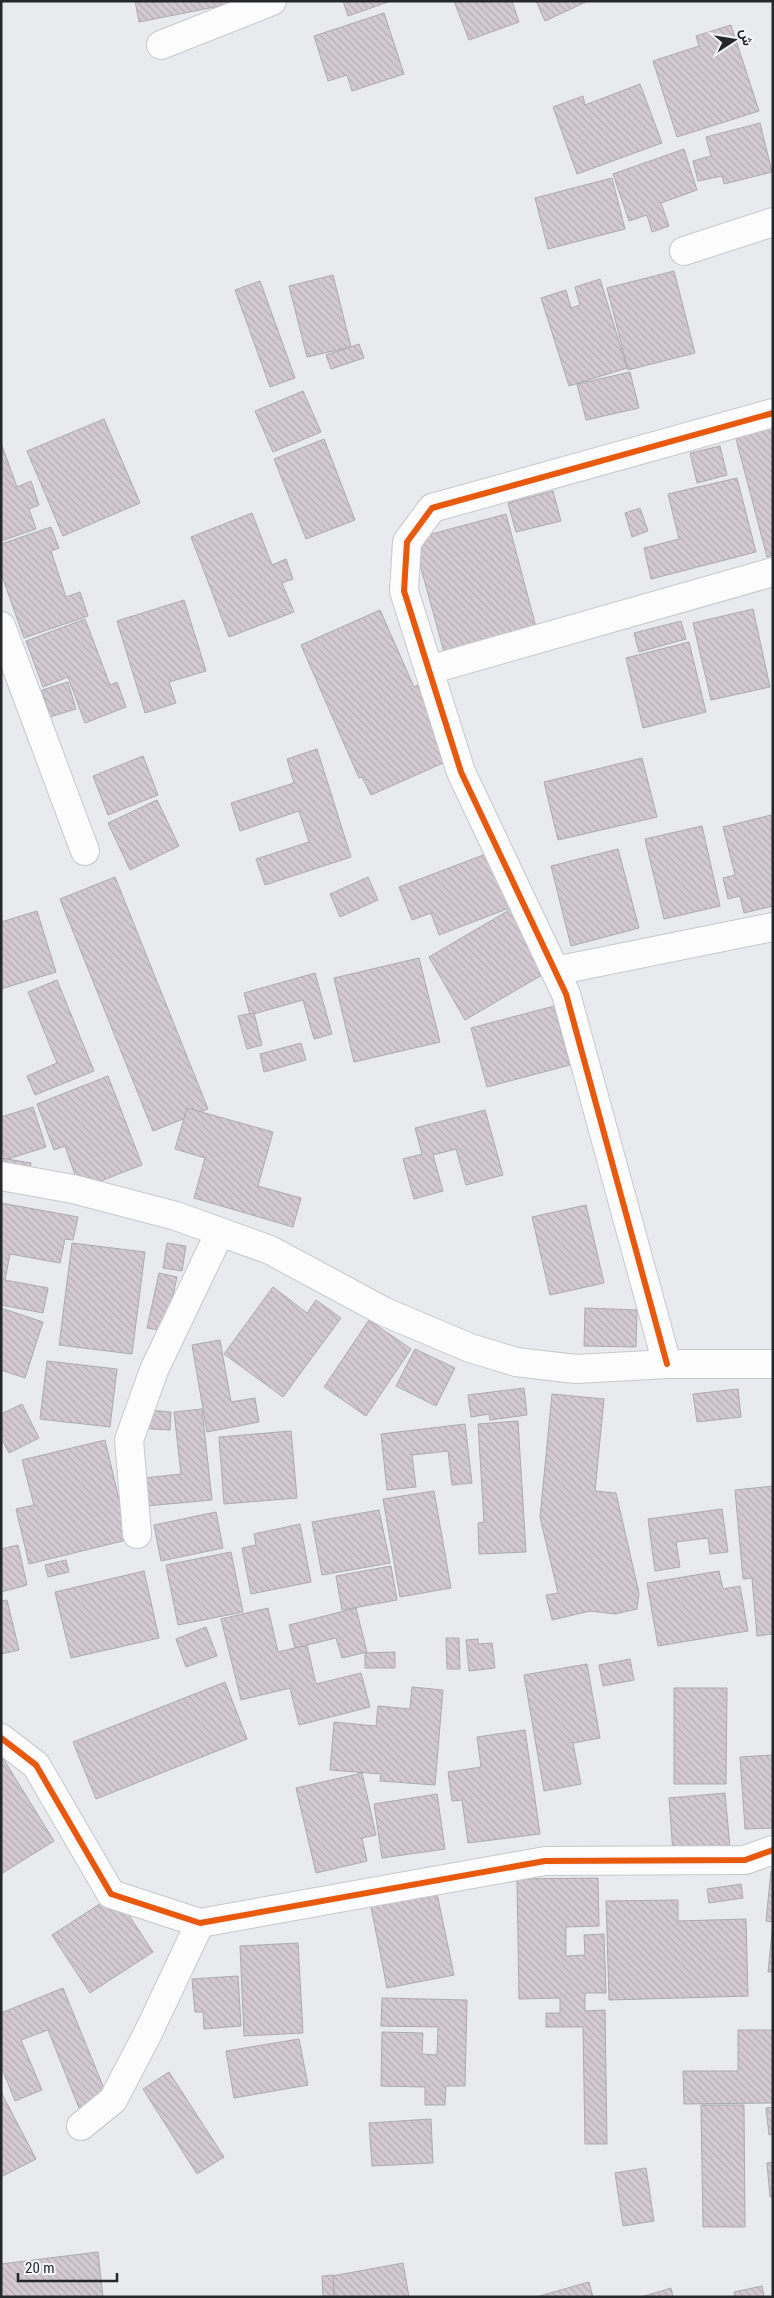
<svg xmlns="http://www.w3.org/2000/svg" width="774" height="2298" font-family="'Roboto Condensed',Vazirmatn,sans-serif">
	<defs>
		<pattern id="building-back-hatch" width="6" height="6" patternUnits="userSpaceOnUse" patternTransform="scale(1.25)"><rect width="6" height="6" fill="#d3cad0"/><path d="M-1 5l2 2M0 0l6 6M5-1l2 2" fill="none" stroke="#b5aeb3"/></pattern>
	</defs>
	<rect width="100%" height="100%" fill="#e8eaed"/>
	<g fill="url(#building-back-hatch)" stroke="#acabad">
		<polygon points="135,1 245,1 139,22"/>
		<polygon points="343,1 388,1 388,2 348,16"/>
		<polygon points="454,1 512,1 519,22 469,40"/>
		<polygon points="536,1 588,1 545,21"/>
		<polygon points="384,13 404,74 352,91 347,75 328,81 314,36"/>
		<polygon points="731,25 759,111 677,137 653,61 699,46 696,36"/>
		<polygon points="640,84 662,143 577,174 553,107 583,96 585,105"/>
		<polygon points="760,123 772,172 724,184 722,176 698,181 693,161 711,156 706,137"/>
		<polygon points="684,149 697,190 661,203 669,226 652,232 647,215 629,221 613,174"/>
		<polygon points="612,178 625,229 548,249 535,198"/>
		<polygon points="674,271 695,353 628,370 607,288"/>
		<polygon points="333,275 351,347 307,357 289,286"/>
		<polygon points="600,279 627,368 569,386 541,298 566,290 571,308 580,305 575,287"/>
		<polygon points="260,281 295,378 270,387 235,290"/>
		<polygon points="359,344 364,358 331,369 326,355"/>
		<polygon points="630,372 639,408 586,420 577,384"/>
		<polygon points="303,391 321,432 273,452 255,411"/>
		<polygon points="104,419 140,503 63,536 27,451"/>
		<polygon points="773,425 773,555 767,557 735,435"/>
		<polygon points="324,439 355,520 306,539 274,459"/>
		<polygon points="1,443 17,487 31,481 39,505 29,509 36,529 1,541"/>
		<polygon points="720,446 727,475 697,483 690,453"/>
		<polygon points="737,478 756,552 651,579 644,548 679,539 668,494"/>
		<polygon points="553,491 561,521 516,532 508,503"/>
		<polygon points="640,508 648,531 632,537 625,513"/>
		<polygon points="252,513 272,565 286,559 293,579 282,583 294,612 229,637 191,537"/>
		<polygon points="506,514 536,627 444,652 413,539"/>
		<polygon points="51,527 59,548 51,551 66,597 80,592 88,616 24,638 1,573 1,544"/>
		<polygon points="184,600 206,671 169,682 176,703 145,713 117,621"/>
		<polygon points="753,609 770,687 711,700 693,623"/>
		<polygon points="380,610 414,687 418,685 450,760 371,795 362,777 359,778 301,645"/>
		<polygon points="85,619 110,685 117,682 126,707 85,723 68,677 43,687 26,641"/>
		<polygon points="681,621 686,639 639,652 634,633"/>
		<polygon points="689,642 706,712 643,728 626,658"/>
		<polygon points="68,682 76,709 50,717 42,690"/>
		<polygon points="317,749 351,857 265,885 256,859 309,842 299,811 240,831 231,803 294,783 287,759"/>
		<polygon points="143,756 158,795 108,815 93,776"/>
		<polygon points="642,758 657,817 558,840 544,782"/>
		<polygon points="157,800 179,846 130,870 108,823"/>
		<polygon points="771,815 773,906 744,913 740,896 728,899 723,878 735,875 723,827"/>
		<polygon points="702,826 720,906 664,919 645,839"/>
		<polygon points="499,849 520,904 439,935 431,913 412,920 399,887"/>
		<polygon points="618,849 639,928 571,946 551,866"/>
		<polygon points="115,877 208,1109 153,1131 60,899"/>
		<polygon points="368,877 378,900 340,917 330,894"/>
		<polygon points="511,909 547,972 465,1020 429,957"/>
		<polygon points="37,911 56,972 1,989 1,922"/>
		<polygon points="419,958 440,1042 354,1062 334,978"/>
		<polygon points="315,973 332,1034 314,1039 303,1000 250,1015 244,993"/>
		<polygon points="57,980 94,1071 35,1095 27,1076 57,1063 28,992"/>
		<polygon points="554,1006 570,1065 487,1087 471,1028"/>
		<polygon points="254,1013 262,1045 247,1049 238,1016"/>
		<polygon points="301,1043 306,1060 264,1072 260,1054"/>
		<polygon points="108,1076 142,1165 80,1189 65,1146 54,1150 37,1104"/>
		<polygon points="33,1107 46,1147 5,1160 1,1147 1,1117"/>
		<polygon points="187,1108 273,1132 258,1186 301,1198 293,1227 194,1198 205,1158 175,1149"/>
		<polygon points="485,1110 503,1175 466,1185 456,1149 433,1155 443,1191 414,1199 403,1159 422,1154 415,1128"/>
		<polygon points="1,1158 31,1163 26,1192 1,1188"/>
		<polygon points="1,1203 78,1217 73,1240 65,1239 60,1263 10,1254 5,1280 48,1288 43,1313 1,1305"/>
		<polygon points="586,1205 604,1283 550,1295 532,1217"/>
		<polygon points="72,1243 145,1252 132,1354 59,1345"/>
		<polygon points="167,1243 186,1246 182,1271 163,1268"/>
		<polygon points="159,1273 177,1277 165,1331 147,1328"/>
		<polygon points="273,1287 307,1313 316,1300 341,1318 283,1397 224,1354"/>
		<polygon points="1,1308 43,1322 25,1378 1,1370"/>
		<polygon points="585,1308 637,1310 636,1347 584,1346"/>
		<polygon points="369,1320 411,1349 366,1416 324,1387"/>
		<polygon points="220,1340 231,1402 255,1398 259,1422 207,1432 192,1345"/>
		<polygon points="415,1349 455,1368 436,1406 396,1386"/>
		<polygon points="47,1361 117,1369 110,1427 40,1419"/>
		<polygon points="524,1388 527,1415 490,1420 489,1414 471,1417 468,1395"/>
		<polygon points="738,1389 741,1417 697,1422 693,1394"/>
		<polygon points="552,1394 604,1399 595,1491 616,1493 639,1593 637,1609 615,1614 590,1611 552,1620 546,1595 558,1593 540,1517"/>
		<polygon points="22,1404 39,1438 9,1453 1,1438 1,1414"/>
		<polygon points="137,1409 171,1412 170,1430 136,1428"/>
		<polygon points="202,1409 212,1500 146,1506 144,1478 181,1474 174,1412"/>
		<polygon points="518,1421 526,1552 479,1554 478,1523 484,1522 478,1424"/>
		<polygon points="465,1424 472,1483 452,1485 448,1451 412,1455 416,1487 387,1490 381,1434"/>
		<polygon points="291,1431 297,1498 224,1504 219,1437"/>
		<polygon points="105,1440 121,1508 139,1537 29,1564 16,1509 34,1505 22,1460"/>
		<polygon points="773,1486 773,1634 757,1636 752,1578 743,1579 735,1490"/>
		<polygon points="434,1491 451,1588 400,1597 383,1499"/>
		<polygon points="722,1509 728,1552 710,1554 708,1538 676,1542 680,1567 655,1571 648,1519"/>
		<polygon points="379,1510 390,1563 322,1575 312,1522"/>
		<polygon points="216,1512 223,1548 161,1561 154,1525"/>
		<polygon points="300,1524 311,1582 251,1594 242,1548 256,1545 254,1534"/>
		<polygon points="18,1545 27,1585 1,1592 1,1549"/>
		<polygon points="231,1552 243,1612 178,1625 166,1565"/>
		<polygon points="66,1560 69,1572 48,1577 45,1565"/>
		<polygon points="391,1566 397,1600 342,1610 336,1576"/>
		<polygon points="144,1571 159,1638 71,1658 55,1592"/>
		<polygon points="719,1571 723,1589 740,1586 748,1631 658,1646 647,1583"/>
		<polygon points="7,1600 19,1650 1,1654 1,1601"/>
		<polygon points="268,1608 278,1652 307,1645 316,1684 361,1673 370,1707 299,1725 290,1688 241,1700 221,1619"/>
		<polygon points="356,1608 367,1652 342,1658 336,1638 295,1648 289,1625"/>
		<polygon points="206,1627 217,1656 186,1667 176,1639"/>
		<polygon points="446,1638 459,1638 460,1669 447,1669"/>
		<polygon points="478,1639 478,1644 492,1643 495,1668 469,1671 466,1640"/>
		<polygon points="395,1652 395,1668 365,1668 365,1653"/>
		<polygon points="630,1659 634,1680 603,1686 599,1665"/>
		<polygon points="587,1664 600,1738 573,1743 581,1784 544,1791 524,1675"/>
		<polygon points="225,1682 247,1739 96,1799 73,1742"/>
		<polygon points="412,1687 443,1690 435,1785 380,1781 381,1774 330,1770 334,1722 376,1726 378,1706 410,1709"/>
		<polygon points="674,1688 727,1688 726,1784 674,1784"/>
		<polygon points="525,1730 540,1834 468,1843 462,1800 452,1801 448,1772 481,1767 477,1737"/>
		<polygon points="1,1755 54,1841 1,1874"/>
		<polygon points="773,1755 773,1828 745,1829 740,1757"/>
		<polygon points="362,1773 376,1835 362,1838 367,1861 316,1873 296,1788"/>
		<polygon points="725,1793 730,1848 673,1853 669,1798"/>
		<polygon points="437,1794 445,1849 382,1858 374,1804"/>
		<polygon points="771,1871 773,1871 773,1972 768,1972 773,1922 766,1921"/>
		<polygon points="598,1878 599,1926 566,1927 566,1956 585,1955 584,1935 604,1934 606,1993 585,1993 585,2011 605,2010 607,2144 585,2144 583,2027 546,2027 546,2013 560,2013 560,1998 519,1999 517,1879"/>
		<polygon points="435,1884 454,1975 387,1988 369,1897"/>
		<polygon points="741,1884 743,1898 709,1903 707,1889"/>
		<polygon points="115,1894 153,1952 90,1993 52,1935"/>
		<polygon points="678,1900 678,1921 746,1919 748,1996 609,2000 606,1901"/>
		<polygon points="298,1943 303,2033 244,2036 240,1946"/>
		<polygon points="238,1976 241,2026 204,2029 203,2012 195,2012 192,1979"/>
		<polygon points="63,1988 107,2096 79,2108 48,2030 21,2040 42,2090 15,2101 1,2066 1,2013"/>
		<polygon points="382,1998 467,2000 465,2086 446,2086 445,2105 425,2105 425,2087 381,2086 382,2032 423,2033 422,2054 437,2055 438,2027 381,2026"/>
		<polygon points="738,2030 773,2030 773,2103 684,2104 683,2071 738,2071"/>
		<polygon points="299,2039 308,2085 234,2098 226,2051"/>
		<polygon points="169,2072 224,2157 197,2174 143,2089"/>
		<polygon points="1,2092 36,2159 1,2177"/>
		<polygon points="701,2105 744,2105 745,2227 703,2227"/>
		<polygon points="773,2107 773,2134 769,2135 766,2108"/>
		<polygon points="431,2119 433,2163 372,2166 369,2123"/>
		<polygon points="773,2162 773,2197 770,2197 767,2163"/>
		<polygon points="646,2168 654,2221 623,2226 615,2173"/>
		<polygon points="98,2252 103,2297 1,2297 1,2264"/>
		<polygon points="403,2263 409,2297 335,2297 332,2276"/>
		<polygon points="333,2275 334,2297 323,2297 322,2276"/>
		<polygon points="589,2282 593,2297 536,2297"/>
		<polygon points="762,2286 764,2297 735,2297 734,2292"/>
		<polygon points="671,2288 673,2297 641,2297"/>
	</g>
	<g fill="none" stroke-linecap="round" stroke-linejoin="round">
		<defs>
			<g id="minor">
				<polyline points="161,45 272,1"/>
				<polyline points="684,251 773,222"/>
				<polyline points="1,626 85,851"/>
				<polyline points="429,670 773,572"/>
				<polyline points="555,971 773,927"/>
				<polyline points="1,1176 73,1189 176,1216 270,1250 385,1312 470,1348 516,1362 576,1369 667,1364 773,1364"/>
				<polyline points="667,1364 566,994 461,772 404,591 407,542 432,508 773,413"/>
				<polyline points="137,1534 129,1440 154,1370 220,1232"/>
				<polyline points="1,1738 36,1765 111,1894 200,1923 545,1861 745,1860 773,1850"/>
				<polyline points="81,2126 113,2100 148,2033 200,1923"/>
			</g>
		</defs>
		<use href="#minor" stroke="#c6c8ca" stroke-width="30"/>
		<use href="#minor" stroke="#fcfcfc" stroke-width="28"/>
		<defs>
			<g id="cycleway">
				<polyline points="667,1364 566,994 461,772 404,591 407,542 432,508 773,413"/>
				<polyline points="1,1738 36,1765 111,1894 200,1923 545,1861 745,1860 773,1850"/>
			</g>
		</defs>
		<use href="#cycleway" stroke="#f3f7fd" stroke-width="9"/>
		<use href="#cycleway" stroke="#e8590c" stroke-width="6"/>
	</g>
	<rect width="774" height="2298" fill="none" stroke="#252729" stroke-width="5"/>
	<g transform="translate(734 40) rotate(78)" stroke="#f3f7fd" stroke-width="4" paint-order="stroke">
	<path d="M0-4L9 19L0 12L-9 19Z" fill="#252729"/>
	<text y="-8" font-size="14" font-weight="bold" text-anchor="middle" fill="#252729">ش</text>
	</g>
	<path d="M18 2273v8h99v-8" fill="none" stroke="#252729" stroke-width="2.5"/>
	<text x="25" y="2273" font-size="15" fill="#252729" stroke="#f3f7fd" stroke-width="4" paint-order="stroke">20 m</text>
</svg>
